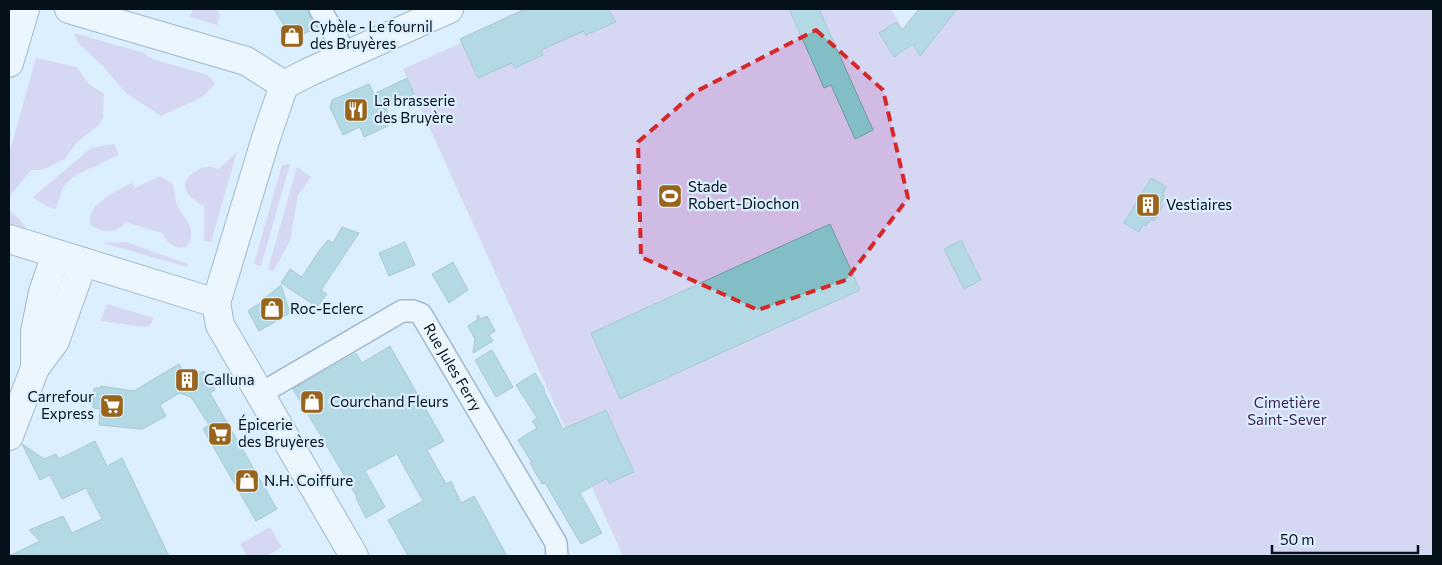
<svg xmlns="http://www.w3.org/2000/svg" width="1442" height="565" font-family="Commissioner,sans-serif">
	<rect width="100%" height="100%" fill="#dbeffe"/>
	<g fill="#d0bbe4">
		<polygon points="193,9 216,9 220,15 217,25 190,17"/>
		<polygon points="525,9 891,9 920,56 957,9 1433,9 1433,556 623,556 403,69 461,43 460,39"/>
		<polygon points="74,33 144,53 152,59 208,75 215,84 202,97 161,116 127,94 103,66 78,43"/>
		<polygon points="36,58 77,67 90,85 104,94 103,117 99,125 77,142 65,159 47,168 39,170 31,170 9,197 9,154"/>
		<polygon points="114,144 119,155 74,176 63,187 56,209 48,207 33,197 91,148"/>
		<path d="M237,152L211,242L204,241V206C191,200 176,186 192,174C197,170 201,167 207,167C210,166 215,168 219,169Z"/>
		<polygon points="290,164 261,266 254,264 282,165"/>
		<polygon points="297,167 311,177 298,195 290,241 273,271 268,269"/>
		<path d="M160,176L173,184C175,192 174,200 178,207C182,216 190,221 191,231C193,255 171,251 162,233L126,222C116,234 103,234 91,225C83,205 119,190 132,183L135,188Z"/>
		<polygon points="9,211 13,213 26,227 25,231 9,227"/>
		<polygon points="126,242 188,264 187,267 103,243"/>
		<polygon points="107,304 154,318 149,326 144,327 101,321"/>
		<polygon points="270,527 282,547 267,556 247,556 240,544"/>
	</g>
	<g fill="#83bec5" stroke="#6e9a9f">
		<polygon points="274,9 308,9 315,25 314,29 295,38 290,36"/>
		<polygon points="525,9 608,9 616,22 586,35 584,31 541,50 543,55 515,68 512,63 478,78 460,39"/>
		<polygon points="789,9 819,9 873,130 855,139 831,85 824,88"/>
		<polygon points="919,9 957,9 920,56 913,44 894,57 879,33 896,22 902,30"/>
		<polygon points="407,78 414,94 386,107 388,114 383,116 388,126 364,137 360,127 343,135 330,107 332,100 369,84 374,94"/>
		<polygon points="1151,178 1166,187 1162,195 1165,196 1160,204 1163,206 1154,221 1151,219 1146,226 1143,225 1139,232 1124,223"/>
		<polygon points="830,224 860,290 620,399 591,333"/>
		<polygon points="342,227 359,233 321,290 327,294 317,307 281,283 290,269 302,277 319,251 328,240 333,243"/>
		<polygon points="961,240 981,280 964,289 944,249"/>
		<polygon points="405,242 415,265 389,276 379,253"/>
		<polygon points="453,262 468,290 449,303 432,274"/>
		<polygon points="281,285 290,313 259,331 248,311 265,300 266,297"/>
		<polygon points="478,315 481,319 487,316 495,331 489,335 493,341 473,353 475,339 468,326 477,320"/>
		<polygon points="390,346 444,441 427,450 446,484 451,481 461,503 474,496 507,556 408,556 388,520 423,501 397,454 365,471 385,507 366,518 356,498 357,497 293,389 356,353 362,363"/>
		<polygon points="492,350 513,387 496,397 475,360"/>
		<polygon points="179,364 188,380 204,371 215,390 210,393 277,509 256,521 203,429 209,425 191,397 179,393 160,405 166,416 142,429 99,425 100,409 93,408 94,388 101,388 101,386 134,391"/>
		<polygon points="535,373 545,390 544,391 563,429 606,410 634,472 609,483 607,478 580,493 602,533 581,544 545,483 542,484 530,463 532,463 518,440 537,428 532,421 537,418 516,385"/>
		<polygon points="95,441 107,466 122,458 169,556 9,556 40,541 29,530 63,516 72,533 102,519 86,488 62,499 50,475 40,480 22,444 44,459 56,454 59,459"/>
	</g>
	<g fill="none" stroke-linecap="round" stroke-linejoin="round">
		<defs>
			<g id="minor">
				<polyline points="320,9 347,56"/>
				<path id="s1" d="M260,394L402,311H413L421,314L556,543L557,556"/>
			</g>
			<g id="major">
				<polyline points="69,9 246,61 284,85"/>
				<polyline points="9,63 25,9"/>
				<polyline points="284,85 266,138 216,303 220,325 354,556"/>
				<polyline points="284,85 307,73 449,9"/>
				<polyline points="9,239 216,303"/>
				<polyline points="35,368 35,332 43,292 56,254"/>
				<polyline points="9,436 35,368 55,341 83,262"/>
			</g>
		</defs>
		<use href="#minor" stroke="#5a788e" stroke-width="24"/>
		<use href="#major" stroke="#5a788e" stroke-width="30"/>
		<use href="#minor" stroke="#fff" stroke-width="21"/>
		<use href="#major" stroke="#fff" stroke-width="28"/>
	</g>
	<path d="M0 0H1442V565H0ZM816,30L883,90L908,198L846,280L758,310L641,257L638,142L695,92Z" fill="#dbeffe" fill-opacity=".55" fill-rule="evenodd"/>
	<path fill="none" stroke="#d62828" stroke-width="4" stroke-dasharray="10 6" stroke-linejoin="round" d="M816,30L883,90L908,198L846,280L758,310L641,257L638,142L695,92Z"/>
	<defs>
		<symbol id="shop-square" viewBox="-11 -11 22 22"><rect x="-9" y="-9" width="18" height="18" rx="4" fill="#99641c" stroke="#dbeffe"/><path d="M-5-2.5h2.3a2.7 3.5 0 0 1 5.4 0H5L5.5 6h-11ZM-1.5-2.5h3a1.5 2.3 0 0 0-3 0Z" fill="#fff"/></symbol>
		<symbol id="restaurant-square" viewBox="-11 -11 22 22"><rect x="-9" y="-9" width="18" height="18" rx="4" fill="#99641c" stroke="#dbeffe"/><path d="M-5-6h1v4h1v-4h1v4h1v-4h1v5L-1.5 .5V6h-2V.5L-5-1ZM5-6V6H3V1.5H1.5Q1.5-4 5-6Z" fill="#fff"/></symbol>
		<symbol id="stadium-square" viewBox="-11 -11 22 22"><rect x="-9" y="-9" width="18" height="18" rx="4" fill="#99641c" stroke="#dbeffe"/><path d="M0-5a6.5 5 0 1 0 0 10a6.5 5 0 1 0 0-10ZM-3.5-1.8h7v3.6h-7Z" fill="#fff"/></symbol>
		<symbol id="building-square" viewBox="-11 -11 22 22"><rect x="-9" y="-9" width="18" height="18" rx="4" fill="#99641c" stroke="#dbeffe"/><path d="M-4-6H4V6H1V3H-1V6H-4ZM-2.5-4.3h1.7v1.8h-1.7ZM.8-4.3h1.7v1.8H.8ZM-2.5-1h1.7V.8h-1.7ZM.8-1h1.7V.8H.8Z" fill="#fff"/></symbol>
		<symbol id="supermarket-square" viewBox="-11 -11 22 22"><rect x="-9" y="-9" width="18" height="18" rx="4" fill="#99641c" stroke="#dbeffe"/><path d="M-6-5.5h2.5l.6 2H6L4.5 2H-2.5L-4.4-4H-6ZM-1.5 3.2a1.3 1.3 0 1 0 .1 0ZM3 3.2a1.3 1.3 0 1 0 .1 0Z" fill="#fff"/></symbol>
	</defs>
	<g fill-rule="evenodd">
		<use href="#shop-square" x="278" y="22" width="28" height="28"/>
		<use href="#restaurant-square" x="342" y="96" width="28" height="28"/>
		<use href="#stadium-square" x="656" y="182" width="28" height="28"/>
		<use href="#building-square" x="1134" y="191" width="28" height="28"/>
		<use href="#shop-square" x="258" y="295" width="28" height="28"/>
		<use href="#building-square" x="173" y="366" width="28" height="28"/>
		<use href="#shop-square" x="298" y="388" width="28" height="28"/>
		<use href="#supermarket-square" x="98" y="392" width="28" height="28"/>
		<use href="#supermarket-square" x="206" y="420" width="28" height="28"/>
		<use href="#shop-square" x="233" y="467" width="28" height="28"/>
	</g>
	<g text-anchor="middle" stroke-width="4.5" stroke-linejoin="round" paint-order="stroke">
		<g font-size="15" fill="#051119" stroke="#dbeffe" text-anchor="start">
			<text x="310" y="32">Cybèle - Le fournil<tspan x="310" dy="17">des Bruyères</tspan></text>
			<text x="374" y="106">La brasserie<tspan x="374" dy="17">des Bruyère</tspan></text>
			<text x="688" y="192">Stade<tspan x="688" dy="17">Robert-Diochon</tspan></text>
			<text x="1166" y="210">Vestiaires</text>
			<text x="290" y="314">Roc-Eclerc</text>
			<text x="204" y="385">Calluna</text>
			<text x="94" y="402" text-anchor="end">Carrefour<tspan x="94" dy="17">Express</tspan></text>
			<text x="330" y="407">Courchand Fleurs</text>
			<text x="238" y="430">Épicerie<tspan x="238" dy="17">des Bruyères</tspan></text>
			<text x="264" y="486">N.H. Coiffure</text>
		</g>
		<g font-size="15" fill="#051119" stroke="#dbeffe">
			<text dy="5" stroke="none"><textPath href="#s1" startOffset="246">Rue Jules Ferry</textPath></text>
		</g>
		<g font-size="15" fill="#3b1f51" stroke="#dbeffe">
			<text x="1287" y="408">Cimetière<tspan x="1287" dy="17">Saint-Sever</tspan></text>
		</g>
	</g>
	<rect width="1442" height="565" fill="none" stroke="#051119" stroke-width="20"/>
	<path d="M1272 545v8h146v-8" fill="none" stroke="#051119" stroke-width="2.5"/>
	<text x="1280" y="545" font-size="15" fill="#051119" stroke="#dbeffe" stroke-width="4" paint-order="stroke">50 m</text>
</svg>
